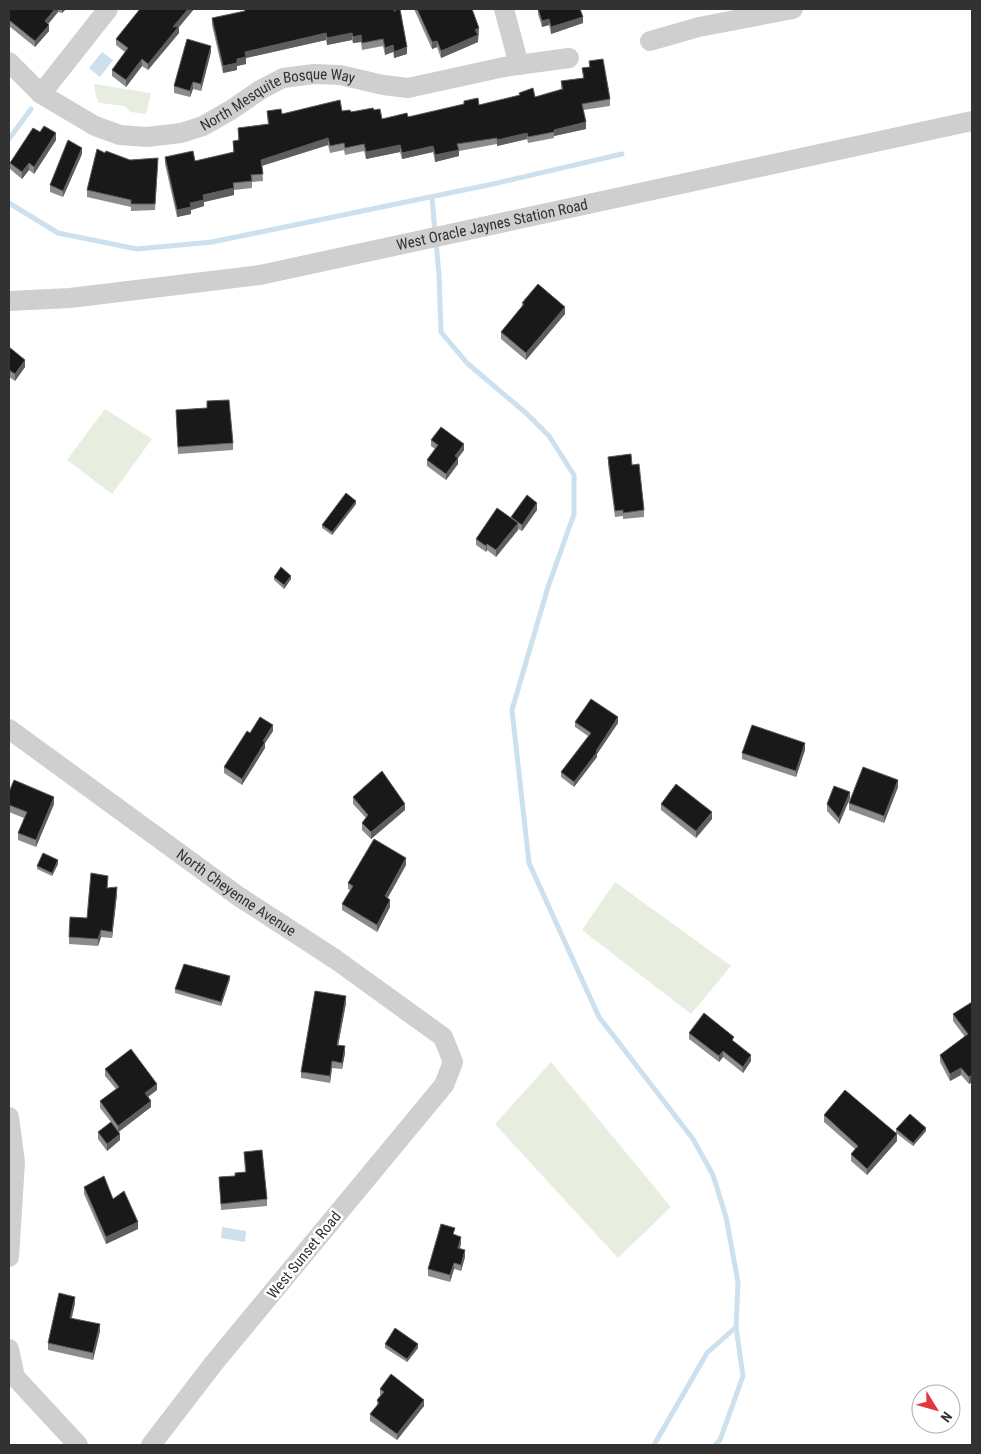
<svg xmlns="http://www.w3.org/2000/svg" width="981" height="1454" font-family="'Roboto Condensed',sans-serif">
	<rect width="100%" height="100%" fill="#fff"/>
	<g fill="#e7eee0">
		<polygon points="94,84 151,93 146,114 131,112 125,106 99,103 96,96"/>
		<polygon points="105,409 152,439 112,494 67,460"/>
		<polygon points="615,882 731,966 691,1014 582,930"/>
		<polygon points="551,1062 671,1207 618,1258 495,1124"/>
	</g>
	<g fill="#cde0ed">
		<polygon points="102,52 113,60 100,77 89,68"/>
		<polygon points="222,1227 246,1231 245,1242 221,1238"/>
	</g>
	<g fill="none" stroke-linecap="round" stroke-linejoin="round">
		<g stroke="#cde0ed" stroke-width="5">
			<polyline points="9,139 31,109"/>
			<polyline points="432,197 435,233"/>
			<polyline points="9,203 58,233 137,249 212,242 493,184 622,154"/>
			<polyline points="436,242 439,275 441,332 467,363 526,413 549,436 574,475 574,514 548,587 512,710 529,863 599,1017 693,1139 713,1175 726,1217 738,1282 736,1327 743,1376 720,1440 715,1445"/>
			<polyline points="654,1445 707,1353 736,1327"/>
		</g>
		<g stroke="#cfcfcf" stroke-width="20">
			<polyline points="504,9 519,65"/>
			<polyline points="650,41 699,27 793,9"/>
			<path id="s1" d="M9,62L41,94L95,126L120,135L147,137L181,133L203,126L231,110L260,90L283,78L314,74L340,75L383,85L408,88L504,67L569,58"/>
			<polyline points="41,94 108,9"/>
			<path id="s2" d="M9,301L70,298L260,275L972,121"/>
			<path id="s3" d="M9,729L238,896L335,959L443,1037L453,1062L444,1085L214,1363L151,1445"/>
			<polyline points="9,1117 15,1162 9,1257"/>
			<polyline points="9,1349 15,1377 78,1445"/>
		</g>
	</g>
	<g fill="#8c8c8c">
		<polygon points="9,9 66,9 62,13 58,12 48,24 49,31 35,47 9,26"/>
		<polygon points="140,9 194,9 179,27 179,33 148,70 142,66 126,87 112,76 112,70 125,52 116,45 116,39"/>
		<polygon points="244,9 394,9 407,54 394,58 393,52 385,55 383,46 362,50 361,42 353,43 352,40 327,45 326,40 246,58 246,64 237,66 237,70 223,73 212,25 212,18 244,11"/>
		<polygon points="414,9 472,9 479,35 478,35 478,42 441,58 437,47 432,49"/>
		<polygon points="538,9 580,9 583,23 551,34 549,25 542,27 538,14"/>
		<polygon points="211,52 201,91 193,89 190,97 174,93 174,86"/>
		<polygon points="589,61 610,99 610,106 583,110 586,129 554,136 554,138 528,143 527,139 497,146 497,144 459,151 459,156 435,162 433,152 402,159 400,152 366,159 364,151 345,155 344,150 330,153 328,145 262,166 263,181 252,182 252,188 234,190 234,195 204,202 204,206 191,210 191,214 177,217 165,164 165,157 195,161 233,152 233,141 238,141 238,128 268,124 267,118 267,111 282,114 342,111 351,112 374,110 382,119 408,117 464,105 464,101 479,105 519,96 519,93 535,97 561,89 561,81 583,78 582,68 589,67"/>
		<polygon points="40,132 56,140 34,174 29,170 22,179 10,169 10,163"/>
		<polygon points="105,153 130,160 158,164 155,210 131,211 131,207 87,197 87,190"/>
		<polygon points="82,154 63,197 50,192 50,185"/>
		<polygon points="522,303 565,314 526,360 501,339 501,332 522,307"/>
		<polygon points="9,347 25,367 15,381 9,377"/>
		<polygon points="207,408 233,443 233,450 178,454 176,410"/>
		<polygon points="431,440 464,450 458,458 458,464 446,480 427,466 427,460 435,449 431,446"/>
		<polygon points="608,457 632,465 644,510 644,517 623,519 623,516 615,517 608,464"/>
		<polygon points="356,504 332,535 322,528 322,525"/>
		<polygon points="537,510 522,531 518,529 518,530 496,557 487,550 486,552 476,545 476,539 511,518"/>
		<polygon points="274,577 291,579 284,589 274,580"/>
		<polygon points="575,722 618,723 597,754 597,757 574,787 561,777 561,772 588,736 575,727"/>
		<polygon points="273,731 265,743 265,748 242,785 224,773 224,767 250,733"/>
		<polygon points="805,750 796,777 742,759 742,753"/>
		<polygon points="898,787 884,823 849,810 849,803"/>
		<polygon points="9,792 54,804 36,847 18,840 18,833 24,818 9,812"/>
		<polygon points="353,797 405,810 371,839 362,830 362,823 366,818 353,804"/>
		<polygon points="850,798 839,824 827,811 827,804"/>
		<polygon points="661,804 712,819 696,838 661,810"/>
		<polygon points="58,864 52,876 37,869 37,866"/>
		<polygon points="406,865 387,898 390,907 377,932 342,910 342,904 350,890 348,889 348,883"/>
		<polygon points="108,883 107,888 117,894 112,938 101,937 98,946 69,944 69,937 87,918"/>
		<polygon points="230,979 221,1006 175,993 175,989"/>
		<polygon points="972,1002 972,1082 969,1084 961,1075 950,1081 940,1062 940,1055 965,1037 953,1021 953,1014"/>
		<polygon points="346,1003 338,1045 345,1053 342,1069 332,1068 330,1083 301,1078 301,1072"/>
		<polygon points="689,1033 734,1042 751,1061 743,1073 723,1057 719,1062 689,1039"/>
		<polygon points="105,1069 157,1090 148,1097 151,1107 119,1132 120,1140 107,1151 98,1139 98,1132 111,1122 100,1108 100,1101 116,1089 105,1076"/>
		<polygon points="824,1115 897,1141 867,1175 851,1161 851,1154 855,1149 824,1122"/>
		<polygon points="896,1129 926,1131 913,1146 896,1133"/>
		<polygon points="244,1152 267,1199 267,1206 221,1210 219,1177 235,1176 245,1172"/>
		<polygon points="84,1187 113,1199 138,1229 106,1244 84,1194"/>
		<polygon points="455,1235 461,1243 460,1249 465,1257 461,1271 454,1269 450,1282 428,1276 428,1269"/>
		<polygon points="75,1303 72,1318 100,1331 93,1360 48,1350 48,1343"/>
		<polygon points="385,1344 418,1348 407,1362 385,1348"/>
		<polygon points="380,1389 424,1406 397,1440 370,1421 370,1414 377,1407 377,1400 380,1396"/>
	</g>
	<g fill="#5e5e5e">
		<polygon points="55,9 58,9 58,12 45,28 45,21"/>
		<polygon points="62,9 66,9 62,13"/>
		<polygon points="188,9 194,9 179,27 179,33 148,70 148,64 173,27"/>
		<polygon points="583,17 583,23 551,34 551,27"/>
		<polygon points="549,19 549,25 542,27 542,21"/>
		<polygon points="49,25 49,31 35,47 35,41"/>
		<polygon points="479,28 478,42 441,58 441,51"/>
		<polygon points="326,33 326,40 246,58 246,64 237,66 237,70 223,73 223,66 237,59 245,52"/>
		<polygon points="352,33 352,40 327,45 327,38"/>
		<polygon points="361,35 361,42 353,43 353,37"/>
		<polygon points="437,41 437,47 432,49 432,42"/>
		<polygon points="393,45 393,52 385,55 385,48"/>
		<polygon points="211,46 211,52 201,91 201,84"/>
		<polygon points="407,47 407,54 394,58 394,52"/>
		<polygon points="142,59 142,66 126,87 126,80"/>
		<polygon points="193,82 193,89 190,97 190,91"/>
		<polygon points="586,122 586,129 554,136 554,130"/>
		<polygon points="56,133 56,140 34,174 34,167"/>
		<polygon points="527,133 527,139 497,146 497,140"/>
		<polygon points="328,138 328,145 261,166 261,160"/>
		<polygon points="400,145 400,152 366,159 366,152"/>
		<polygon points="433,146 433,152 402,159 402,153"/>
		<polygon points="82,148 82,154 63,197 63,191"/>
		<polygon points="459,150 459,156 435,162 435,155"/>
		<polygon points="29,163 29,170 22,179 22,172"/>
		<polygon points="234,188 234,195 204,202 204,206 191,210 191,214 177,217 177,210 203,195"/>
		<polygon points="565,307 565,314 526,360 526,353"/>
		<polygon points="25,360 25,367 15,381 15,374"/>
		<polygon points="464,444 464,450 455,462 455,456"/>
		<polygon points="458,458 458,464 446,480 446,474"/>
		<polygon points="356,501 356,504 332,535 332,532"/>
		<polygon points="537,503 537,510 522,531 522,525"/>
		<polygon points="518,523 518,530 496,557 496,550"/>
		<polygon points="487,544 487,550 486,552 486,546"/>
		<polygon points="291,576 291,579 284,589 284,585"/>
		<polygon points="618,717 618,723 597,754 597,757 574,787 574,782"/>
		<polygon points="273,725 273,731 265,743 265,748 242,785 242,779 263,741"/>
		<polygon points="805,743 805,750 796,777 796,771"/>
		<polygon points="898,780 898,787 884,823 884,816"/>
		<polygon points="850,792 850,798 839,824 839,818"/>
		<polygon points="54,797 54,804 36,847 36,840"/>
		<polygon points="405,804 405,810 371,839 371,832"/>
		<polygon points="712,812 712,819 696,838 696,831"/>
		<polygon points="406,858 406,865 385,903 385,896"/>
		<polygon points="58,860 58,864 52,876 52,873"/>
		<polygon points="117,887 117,894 112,938 112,932"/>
		<polygon points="390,900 390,907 377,932 377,925"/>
		<polygon points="101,930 101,937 98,946 98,939"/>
		<polygon points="230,976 230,979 221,1006 221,1002"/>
		<polygon points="346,996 346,1003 337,1051 337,1045"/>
		<polygon points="345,1046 345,1053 342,1069 342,1063"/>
		<polygon points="723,1051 723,1057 719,1062 719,1056"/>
		<polygon points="751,1055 751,1061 743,1073 743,1067"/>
		<polygon points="332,1061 332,1068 330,1083 330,1076"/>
		<polygon points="961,1068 961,1075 950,1081 950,1074"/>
		<polygon points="972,1075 972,1082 969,1084 969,1077"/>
		<polygon points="157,1084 157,1090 145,1099 145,1093"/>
		<polygon points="151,1101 151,1107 118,1132 118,1126"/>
		<polygon points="926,1128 926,1131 913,1146 913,1143"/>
		<polygon points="120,1134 120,1140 107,1151 107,1144"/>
		<polygon points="897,1134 897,1141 867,1175 867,1169"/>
		<polygon points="138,1222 138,1229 106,1244 106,1237"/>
		<polygon points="461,1237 461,1243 458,1255 458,1248"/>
		<polygon points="465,1250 465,1257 461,1271 461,1265"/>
		<polygon points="454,1263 454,1269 450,1282 450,1275"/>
		<polygon points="75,1297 75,1303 70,1324 70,1318"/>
		<polygon points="100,1324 100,1331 93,1360 93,1353"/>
		<polygon points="418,1344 418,1348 407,1362 407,1359"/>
		<polygon points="424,1400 424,1406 397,1440 397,1434"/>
	</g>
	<g fill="#191919" stroke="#5e5e5e">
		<polygon points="9,9 55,9 45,21 49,25 35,41 9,20"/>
		<polygon points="140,9 188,9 173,27 179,26 148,64 142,59 126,80 112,70 128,48 116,39"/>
		<polygon points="245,9 394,9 394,11 398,9 400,9 407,47 394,52 393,45 385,48 383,39 362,43 361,35 353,37 352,33 327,38 326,33 245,52 246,57 237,59 237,63 223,66 212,18 245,11"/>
		<polygon points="417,9 472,9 479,28 475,30 478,35 441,51 437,41 432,42"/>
		<polygon points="538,9 580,9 583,17 551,27 549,19 542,21"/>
		<polygon points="187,39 211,46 201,84 193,82 190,91 174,86"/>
		<polygon points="603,59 610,99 582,104 586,122 554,130 554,132 528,137 527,133 497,140 497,138 457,144 459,150 435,155 433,146 402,153 400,145 366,152 364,144 345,148 344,143 330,146 328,138 261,160 263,174 251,175 252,181 233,183 234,188 203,195 204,200 190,203 191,207 177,210 165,157 193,151 195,161 234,152 233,141 239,140 238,128 269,124 267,111 281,109 282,114 340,100 342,111 350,110 351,112 373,108 374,110 380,109 382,119 407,113 408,117 464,104 464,101 478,98 479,105 520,95 519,93 533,88 535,97 563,89 561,81 584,78 582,68 590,67 589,61"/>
		<polygon points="44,126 56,133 34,167 29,163 22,172 10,163 33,128 40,132"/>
		<polygon points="68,140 82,148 63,191 50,185"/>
		<polygon points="97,149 105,153 106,151 130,160 158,158 155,204 131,204 131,200 87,190"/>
		<polygon points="538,284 565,307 526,353 501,332 524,304 522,303"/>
		<polygon points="9,347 25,360 15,374 9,370"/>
		<polygon points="229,400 233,443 178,447 176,410 207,408 207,401"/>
		<polygon points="441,427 464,444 455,456 458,458 446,474 427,460 438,445 431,440"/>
		<polygon points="631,454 632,465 639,464 644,510 623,513 623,510 615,511 608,457"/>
		<polygon points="346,493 356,501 332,532 322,525"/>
		<polygon points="527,495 537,503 522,525 511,517"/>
		<polygon points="497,508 518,523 496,550 487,544 486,546 476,539"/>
		<polygon points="281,567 291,576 284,585 274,577"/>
		<polygon points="591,699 618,717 596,751 597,752 574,782 561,772 591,733 575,722"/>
		<polygon points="260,717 273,725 263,741 265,742 242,779 224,767 247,731 250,733"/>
		<polygon points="752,725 805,743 796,771 742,753"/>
		<polygon points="863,767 898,780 884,816 849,803"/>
		<polygon points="382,771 405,804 371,832 362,823 368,815 353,797"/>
		<polygon points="14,780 54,797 36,840 18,833 27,812 9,805 9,792"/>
		<polygon points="676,784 712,812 696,831 661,804"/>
		<polygon points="834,786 850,792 839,818 827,804"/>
		<polygon points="374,839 406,858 385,896 390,900 377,925 342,904 353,886 348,883"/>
		<polygon points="43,853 58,860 52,873 37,866"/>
		<polygon points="91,873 108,876 107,888 117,887 112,932 101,930 98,939 69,937 70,917 87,918"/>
		<polygon points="184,964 230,976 221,1002 175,989"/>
		<polygon points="315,991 346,996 337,1045 345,1046 342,1063 332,1061 330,1076 301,1072"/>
		<polygon points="972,1002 972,1075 969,1077 961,1068 950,1074 940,1055 968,1034 953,1014"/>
		<polygon points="704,1013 734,1037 732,1040 751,1055 743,1067 723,1051 719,1056 689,1033"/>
		<polygon points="131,1049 157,1084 145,1093 151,1101 118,1126 100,1101 119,1087 105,1069"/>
		<polygon points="845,1090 897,1134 867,1169 851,1154 858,1146 824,1115"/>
		<polygon points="910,1114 926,1128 913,1143 896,1129"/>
		<polygon points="111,1122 120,1134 107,1144 98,1132"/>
		<polygon points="262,1150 267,1199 221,1204 219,1177 235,1176 235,1173 246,1172 244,1152"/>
		<polygon points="104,1176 113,1199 124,1191 138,1222 106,1237 84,1187"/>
		<polygon points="441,1224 455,1228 453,1234 461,1237 458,1248 465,1250 461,1265 454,1263 450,1275 428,1269"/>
		<polygon points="59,1293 75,1297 70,1318 100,1324 93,1353 48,1343"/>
		<polygon points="395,1328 418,1344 407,1359 385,1344"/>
		<polygon points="391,1374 424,1400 397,1434 370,1414 379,1403 377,1400 384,1392 380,1389"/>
	</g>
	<g text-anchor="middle" stroke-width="5" stroke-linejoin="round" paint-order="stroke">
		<g font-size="15" fill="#323232" stroke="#fff">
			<text dy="5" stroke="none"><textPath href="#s1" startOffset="301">North Mesquite Bosque Way</textPath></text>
			<text dy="5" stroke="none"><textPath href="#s2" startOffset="490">West Oracle Jaynes Station Road</textPath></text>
			<text dy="5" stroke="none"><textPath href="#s3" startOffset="280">North Cheyenne Avenue</textPath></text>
			<text transform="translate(304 1255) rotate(-51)" y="5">West Sunset Road</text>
		</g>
	</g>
	<rect width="981" height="1454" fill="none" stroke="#323232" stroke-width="20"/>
	<g transform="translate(936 1409) rotate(127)"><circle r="24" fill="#ffffff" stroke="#adadad"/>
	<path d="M0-4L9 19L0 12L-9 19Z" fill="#e6363d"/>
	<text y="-8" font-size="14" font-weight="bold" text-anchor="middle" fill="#323232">N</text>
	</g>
</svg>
